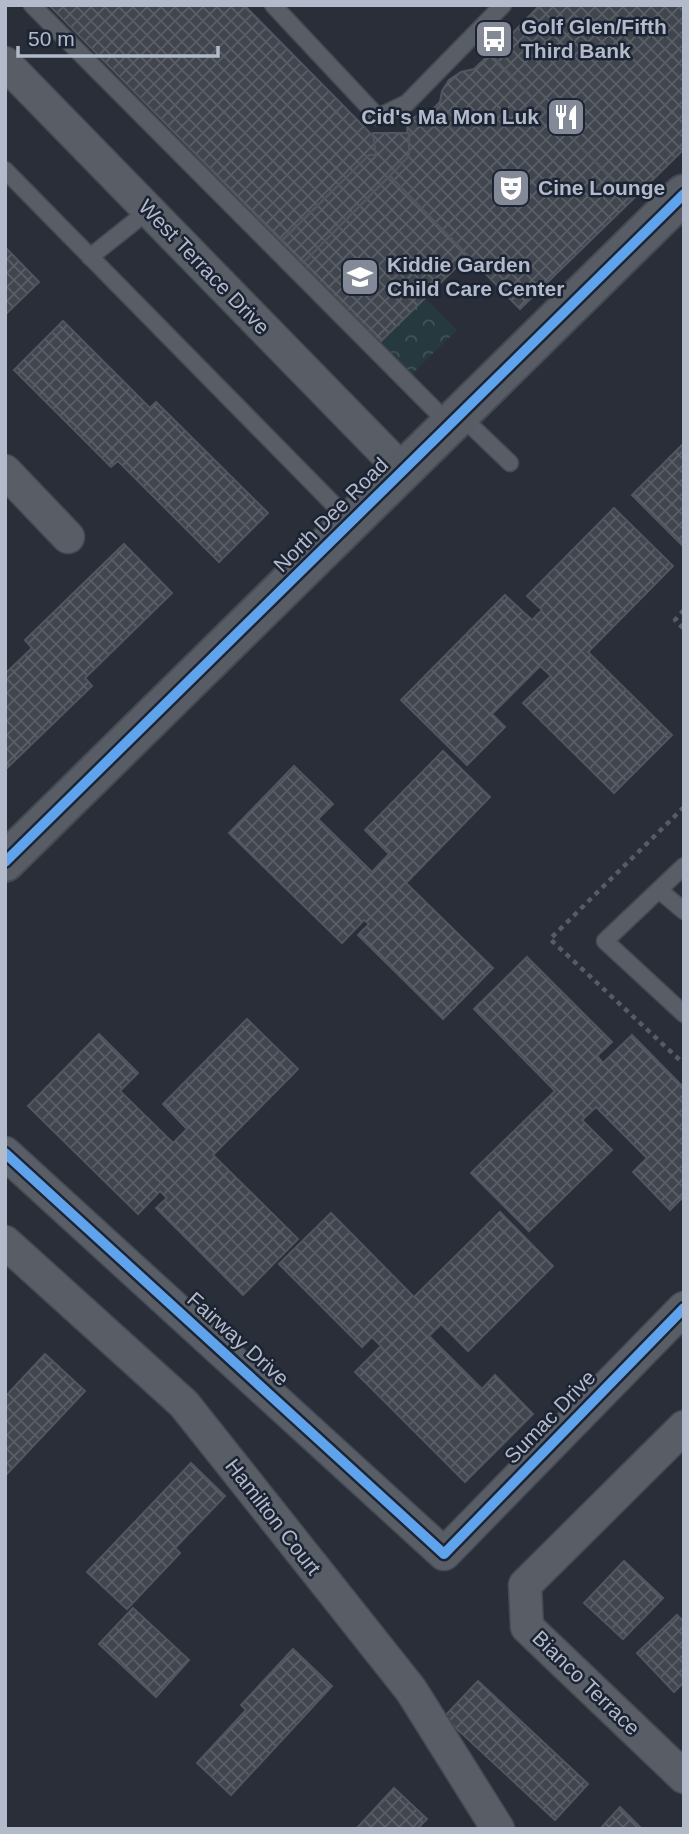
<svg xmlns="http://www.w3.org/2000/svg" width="689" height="1834" font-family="Arial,sans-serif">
	<defs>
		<pattern id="forest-crowns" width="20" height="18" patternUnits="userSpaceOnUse" patternTransform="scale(1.75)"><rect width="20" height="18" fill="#26393e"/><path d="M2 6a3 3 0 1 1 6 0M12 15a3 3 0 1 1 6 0" fill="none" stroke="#435459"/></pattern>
		<pattern id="building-cross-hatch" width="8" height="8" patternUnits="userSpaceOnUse" patternTransform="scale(1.75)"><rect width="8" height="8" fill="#41454e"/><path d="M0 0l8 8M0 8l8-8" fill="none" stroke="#5a5e66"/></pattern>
	</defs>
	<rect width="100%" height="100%" fill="#292e38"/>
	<polygon fill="url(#forest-crowns)" points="425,298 457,330 411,375 380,342"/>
	<g fill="url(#building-cross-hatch)" stroke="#51565f" stroke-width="2">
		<polygon points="49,5 244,5 375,138 376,155 369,155 281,241"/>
		<polygon points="540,5 684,5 684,149 632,200 491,55"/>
		<polygon points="490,54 632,200 520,309 390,176 409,156 407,127 410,119 417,116 425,117 440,102 442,91 449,80 461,72 474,69"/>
		<polygon points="373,133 409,133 409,156 302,264 281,242 369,155 376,155"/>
		<polygon points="390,176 468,256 380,342 302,264"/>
		<polygon points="5,247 39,282 5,315"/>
		<polygon points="63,321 150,408 156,402 268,513 219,562 118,461 111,467 14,370"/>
		<polygon points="684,443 684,547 632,495"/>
		<polygon points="614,508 673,566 588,652 672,735 614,793 523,703 551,676 540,666 492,714 505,727 467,765 401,700 505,595 532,620 542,610 527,596"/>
		<polygon points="124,544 172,593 85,678 92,686 5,770 5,674 32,648 25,640"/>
		<polygon points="443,751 490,797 406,883 493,968 443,1019 358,935 369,924 364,920 342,943 229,833 294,766 333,804 318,819 372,872 389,854 365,830"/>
		<polygon points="527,957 612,1042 597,1056 603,1063 632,1035 684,1088 684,1196 670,1210 633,1172 647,1158 596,1107 582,1120 612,1150 529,1231 471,1173 555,1091 474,1009"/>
		<polygon points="247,1019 298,1069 213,1155 298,1239 243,1295 156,1208 167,1198 160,1191 138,1214 28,1106 99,1034 138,1073 120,1091 173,1143 187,1129 163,1104"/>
		<polygon points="500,1212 553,1266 468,1351 441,1324 429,1336 482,1389 495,1375 533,1414 465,1482 355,1372 381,1346 372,1337 362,1347 279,1264 331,1213 414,1297"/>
		<polygon points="45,1354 85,1391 5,1476 5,1397"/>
		<polygon points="191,1463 225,1496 175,1548 180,1553 127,1609 87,1572"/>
		<polygon points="624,1561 663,1598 623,1639 584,1603"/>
		<polygon points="133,1608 189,1660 156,1697 99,1644"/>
		<polygon points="677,1615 684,1622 684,1682 674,1692 637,1653"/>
		<polygon points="293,1649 332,1686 231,1795 197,1763 246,1710 241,1705"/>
		<polygon points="478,1681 588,1784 555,1820 444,1717"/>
		<polygon points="394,1788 427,1819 417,1829 356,1829"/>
		<polygon points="620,1807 642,1829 600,1829"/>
	</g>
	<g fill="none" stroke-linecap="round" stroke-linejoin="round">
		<defs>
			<g id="lane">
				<polyline points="32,5 450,425"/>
				<polyline points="273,5 378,117 407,103 503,5"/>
				<polyline points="5,170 351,522"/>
				<polyline points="90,257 149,210"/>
				<polyline points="460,415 510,463"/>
				<polyline points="684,866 605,941 684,1014"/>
				<polyline points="659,890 684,911"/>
			</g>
			<g id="street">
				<polyline points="5,63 403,471"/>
				<polyline points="5,471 68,537"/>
				<polyline points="5,1153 444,1554 684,1308"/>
				<polyline points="5,1242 184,1404 411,1690 498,1829"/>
				<polyline points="684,1427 525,1585 527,1627 684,1777"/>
			</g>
			<polyline id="secondary" points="5,862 684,194"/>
		</defs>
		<use href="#lane" stroke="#454951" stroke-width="19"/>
		<use href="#street" stroke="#454951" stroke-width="35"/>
		<use href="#secondary" stroke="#454951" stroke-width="42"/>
		<g stroke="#575c63" stroke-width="4.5" stroke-dasharray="5 5" stroke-linecap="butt">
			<polyline points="684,610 675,620 684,629"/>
			<polyline points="684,807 550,939 684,1064"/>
		</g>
		<use href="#lane" stroke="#595d66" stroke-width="16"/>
		<use href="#street" stroke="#595d66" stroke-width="32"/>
		<use href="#secondary" stroke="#585c64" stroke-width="38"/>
		<defs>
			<g id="cycleway">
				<polyline points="5,862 684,194"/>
				<polyline points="5,1153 444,1554 684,1308"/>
			</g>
		</defs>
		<use href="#cycleway" stroke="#1c2433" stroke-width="15"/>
		<use href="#cycleway" stroke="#60a3ed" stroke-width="10"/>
	</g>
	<defs>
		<symbol id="bus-square" viewBox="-11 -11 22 22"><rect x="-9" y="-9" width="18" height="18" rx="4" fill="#838996" stroke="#1c2433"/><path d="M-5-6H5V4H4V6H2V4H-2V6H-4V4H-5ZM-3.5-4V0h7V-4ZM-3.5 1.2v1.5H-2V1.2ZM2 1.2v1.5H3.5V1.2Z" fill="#fff"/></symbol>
		<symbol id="restaurant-square" viewBox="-11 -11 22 22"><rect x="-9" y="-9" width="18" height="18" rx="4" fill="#838996" stroke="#1c2433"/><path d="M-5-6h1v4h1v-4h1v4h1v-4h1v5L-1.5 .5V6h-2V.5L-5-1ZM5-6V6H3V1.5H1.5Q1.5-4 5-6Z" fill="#fff"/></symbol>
		<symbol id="theatre-square" viewBox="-11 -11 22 22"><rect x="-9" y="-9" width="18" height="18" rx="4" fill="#838996" stroke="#1c2433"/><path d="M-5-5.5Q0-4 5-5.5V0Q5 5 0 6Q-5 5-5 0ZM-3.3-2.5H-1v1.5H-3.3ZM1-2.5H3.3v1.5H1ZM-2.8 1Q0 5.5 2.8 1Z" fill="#fff"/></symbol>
		<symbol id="school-square" viewBox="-11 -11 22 22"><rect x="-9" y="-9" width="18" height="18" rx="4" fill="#838996" stroke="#1c2433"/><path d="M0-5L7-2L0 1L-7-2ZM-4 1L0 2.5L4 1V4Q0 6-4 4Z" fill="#fff"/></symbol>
	</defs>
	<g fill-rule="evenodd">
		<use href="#bus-square" x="472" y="17" width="44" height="44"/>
		<use href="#restaurant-square" x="544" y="95" width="44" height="44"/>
		<use href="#theatre-square" x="489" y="166" width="44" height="44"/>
		<use href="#school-square" x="338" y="255" width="44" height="44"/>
	</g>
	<g text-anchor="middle" stroke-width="5" stroke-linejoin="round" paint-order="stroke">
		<g font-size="21" font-weight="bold" fill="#b3bac9" stroke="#1c2433" text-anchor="start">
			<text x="521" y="34">Golf Glen/Fifth<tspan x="521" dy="24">Third Bank</tspan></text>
			<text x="539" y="124" text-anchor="end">Cid's Ma Mon Luk</text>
			<text x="538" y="195">Cine Lounge</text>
			<text x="387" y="272">Kiddie Garden<tspan x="387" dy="24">Child Care Center</tspan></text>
		</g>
		<g font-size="21" fill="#b3bac9" stroke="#1c2433">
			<text transform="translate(204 267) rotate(46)" y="7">West Terrace Drive</text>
			<text transform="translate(331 515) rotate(-45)" y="7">North Dee Road</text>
			<text transform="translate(238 1339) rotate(42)" y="7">Fairway Drive</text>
			<text transform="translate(550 1417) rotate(-46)" y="7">Sumac Drive</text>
			<text transform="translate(273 1517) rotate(52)" y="7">Hamilton Court</text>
			<text transform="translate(586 1683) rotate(44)" y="7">Bianco Terrace</text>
		</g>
	</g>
	<rect width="689" height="1834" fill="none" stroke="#b3bac9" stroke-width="14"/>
	<path d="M18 46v10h200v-10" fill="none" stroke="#b3bac9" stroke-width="3.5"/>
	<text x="28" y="46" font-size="21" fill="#b3bac9" stroke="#1c2433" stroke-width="5" paint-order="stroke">50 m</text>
</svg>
